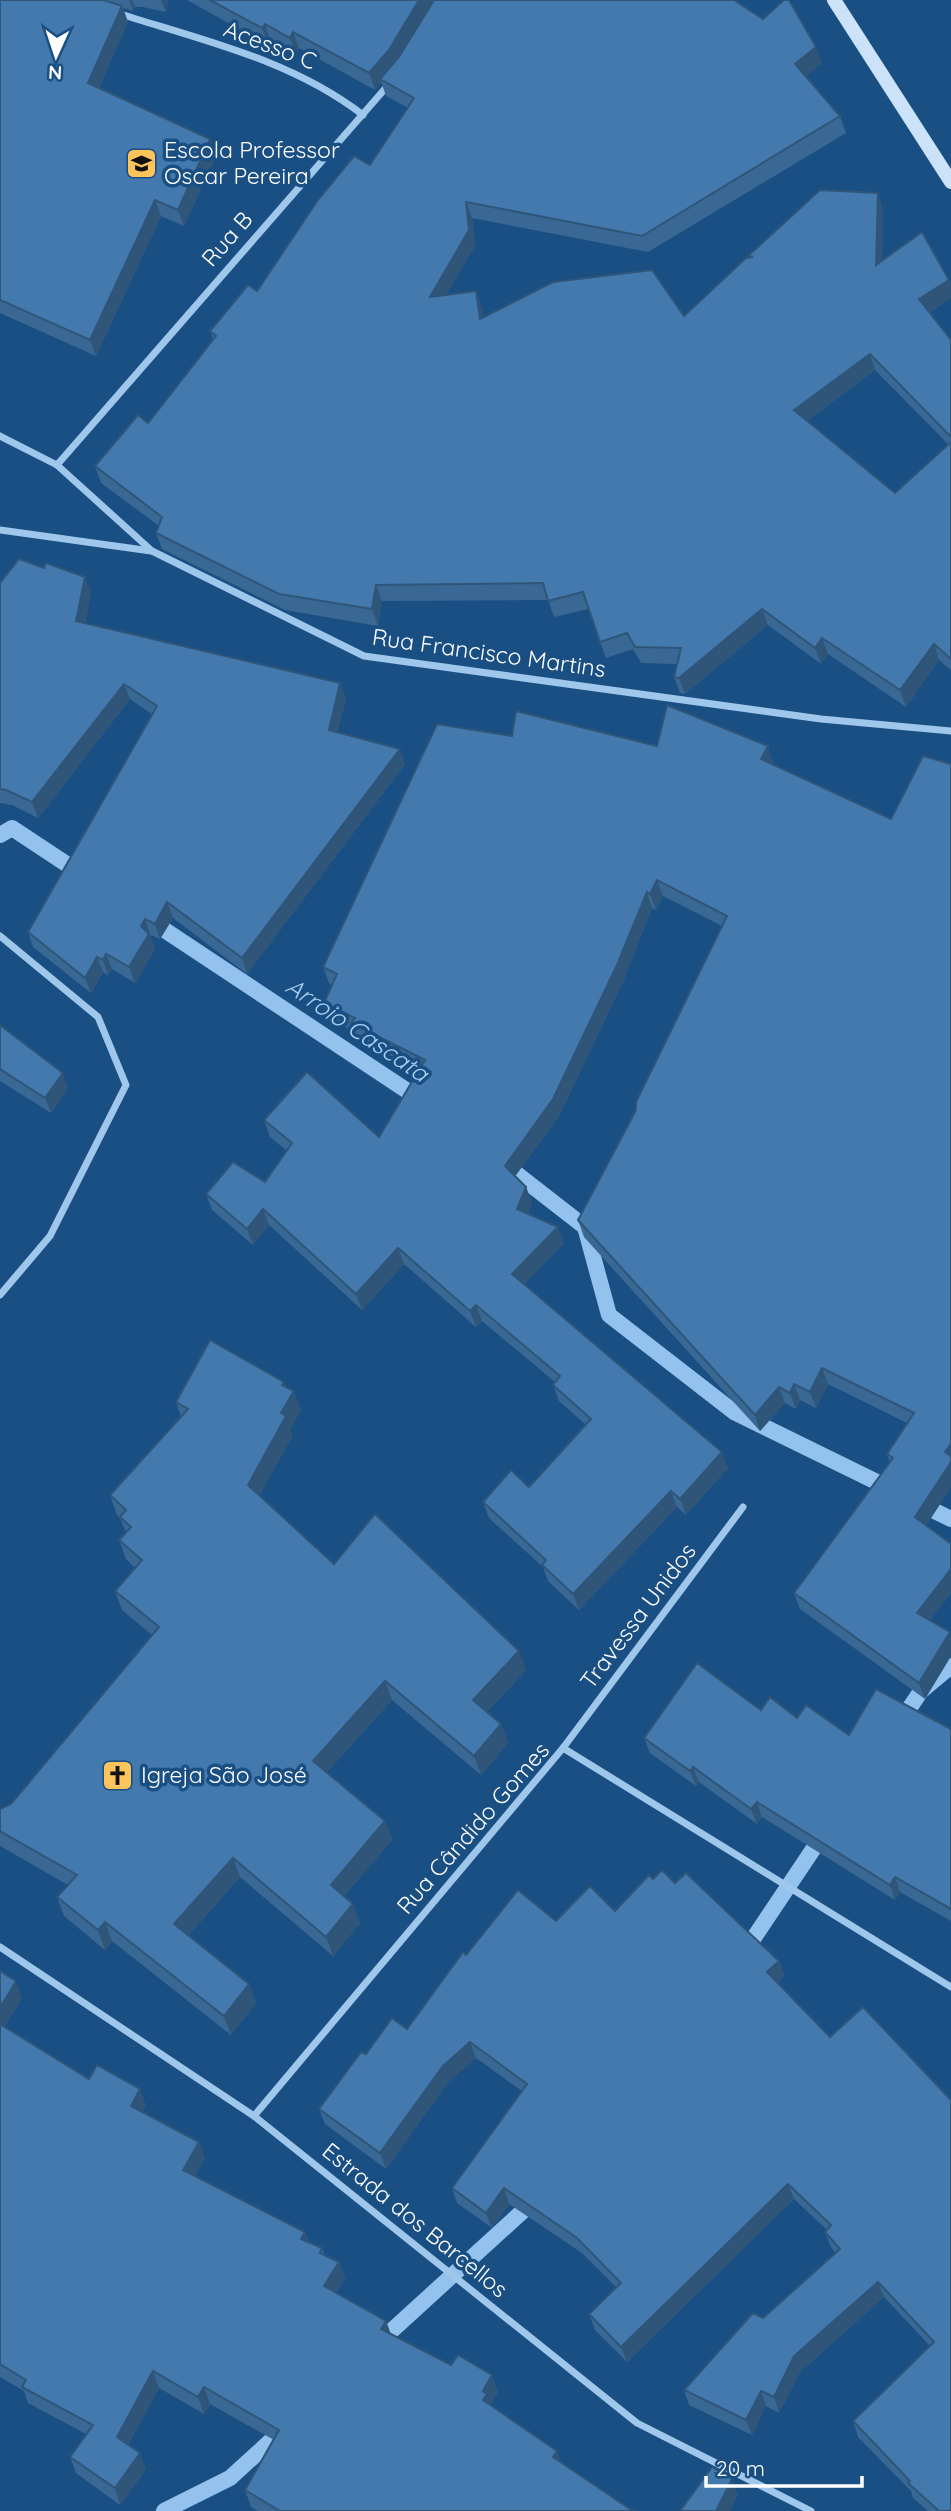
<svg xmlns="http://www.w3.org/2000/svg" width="951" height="2511" font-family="Quicksand,sans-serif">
	<rect width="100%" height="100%" fill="#1a4f83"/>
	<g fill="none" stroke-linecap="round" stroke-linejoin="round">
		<g stroke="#92c2ed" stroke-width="16">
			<polyline points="0,835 12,828 83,875"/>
			<polyline points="148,919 424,1102"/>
			<polyline points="500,1161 585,1227 609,1315 734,1412 893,1490"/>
			<polyline points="916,1502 951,1519"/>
			<polyline points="898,1725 921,1691 951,1666"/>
			<polyline points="743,1954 824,1833"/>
			<polyline points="376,2345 536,2199"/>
			<polyline points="164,2511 230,2478 287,2426"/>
		</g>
		<g stroke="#9fc7eb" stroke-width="7">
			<path d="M117,13C202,40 292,60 363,115"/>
			<polyline points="0,436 57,465 152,551 364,656 821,719 951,731"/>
			<polyline points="57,465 390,83"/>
			<polyline points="0,530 151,551"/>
			<polyline points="0,936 98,1017 126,1085 50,1236 0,1295"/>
			<polyline points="563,1748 951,1987"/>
			<polyline points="0,1947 254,2116 637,2423 811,2511"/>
			<polyline points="254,2116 563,1748 743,1507"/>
		</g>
		<polyline stroke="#cbe2f8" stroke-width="14" points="834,0 951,182"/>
	</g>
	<g fill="#3a6895" fill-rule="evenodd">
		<polygon points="0,0 168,0 166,12 143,7 135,7 133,11 123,8 128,22 99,88 210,139 216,155 184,226 161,216 96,356 0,313"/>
		<path d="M187,0H734L822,63L806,76L840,116L846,133L648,252L472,218L475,246L446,295L482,308L483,317L684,316L748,258V256L883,209L882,260L949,280L951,286V298L930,312L951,340V670L939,660L906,707L828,654L821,664L768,625L685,694L680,693L674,677L677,664L641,663L633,649L606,658L588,609L554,617L548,600L382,601L378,626L285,610L162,549L156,533L159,526L101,483L95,466L148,423L213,339L210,331L257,291L370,165L408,108L386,96L381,82L375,90L299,48L296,55L270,40L268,45ZM875,370L948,444L895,493L807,421Z"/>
		<polygon points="0,583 91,592 85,623 340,683 346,699 337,732 405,764 247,974 173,918 160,939 151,935 150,936 155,949 135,983 112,969 108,975 103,972 91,993 33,947 28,932 153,715 130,699 38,818 12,805 0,803"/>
		<polygon points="512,736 657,746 773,763 772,765 891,819 951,764 951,1487 926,1525 951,1544 951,1593 930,1620 950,1632 951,1635 951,1656 925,1699 800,1609 794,1593 890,1462 887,1454 907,1423 828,1384 816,1408 800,1400 796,1409 785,1403 760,1431 584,1237 578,1220 636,1110 722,926 663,896 656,910 652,908 623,982 559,1116 515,1176 526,1187 532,1203 528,1213 564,1243 524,1284 728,1468 686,1515 677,1507 579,1610 548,1581 543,1567 489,1518 483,1502 529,1487 586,1425 559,1401 553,1385 555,1382 482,1321 476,1327 404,1264 362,1310 269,1225 253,1245 212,1210 206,1194 265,1182 287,1151 270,1137 264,1120 379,1137 419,1070 357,1039 354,1031 330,1020 324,1003 332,985 329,983 323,967"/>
		<polygon points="0,1025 68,1088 51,1113 0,1081"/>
		<polygon points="285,1386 301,1410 290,1429 293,1435 259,1495 334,1564 526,1670 487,1712 501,1724 508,1743 481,1775 392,1700 327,1772 385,1821 392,1840 344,1896 360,1923 333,1956 240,1877 188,1936 249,1984 256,2003 231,2035 112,1941 105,1950 64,1916 57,1897 68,1885 0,1846 0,1809 11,1804 152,1635 122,1610 115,1591 135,1568 126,1559 119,1540 126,1532 120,1518 117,1515 110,1495 181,1417 176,1402"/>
		<polygon points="761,1710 797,1718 849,1735 951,1729 951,1921 900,1892 895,1900 762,1817 757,1824 699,1782 696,1786 650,1753 644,1738"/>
		<polygon points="653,1879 675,1883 779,1961 784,1976 777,1983 830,2037 951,2100 951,2511 928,2511 913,2498 911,2491 858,2437 853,2421 930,2346 884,2297 800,2372 779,2413 766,2406 752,2435 689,2405 684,2390 835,2253 831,2247 825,2232 827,2230 794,2199 627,2362 595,2330 589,2314 617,2288 582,2253 509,2204 492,2228 457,2203 452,2188 522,2091 476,2058 449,2081 386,2169 325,2124 319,2109 366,2054 407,2029 466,1955 556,1921 615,1911"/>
		<polygon points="0,1971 22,1998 4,2027 89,2079 146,2105 142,2112 199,2142 205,2158 195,2176 305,2232 309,2242 322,2248 325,2255 339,2262 345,2279 336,2293 386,2321 390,2333 498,2392 491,2404 491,2406 561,2462 633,2511 258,2511 251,2507 245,2490 274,2440 210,2404 204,2414 159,2388 128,2445 146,2469 120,2505 76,2473 70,2457 86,2434 28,2403 24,2391 0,2377"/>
	</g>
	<g fill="#2f5579">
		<polygon points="129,0 132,0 135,7 133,11"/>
		<polygon points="161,0 168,0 166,12"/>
		<polygon points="419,0 435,0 395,66 380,79 381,82 375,90 369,73"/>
		<polygon points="122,6 128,22 94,99 88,83"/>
		<polygon points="265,24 270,40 268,45 262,28"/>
		<polygon points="293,32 299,48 296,55 290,38"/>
		<polygon points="816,47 822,63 801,80 795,64"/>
		<polygon points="210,139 216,155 184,226 178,210"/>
		<polygon points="878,193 883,209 882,281 876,265"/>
		<polygon points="155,200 161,216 96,356 90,340"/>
		<polygon points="466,202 472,218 475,246 436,313 430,297"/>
		<polygon points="949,280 951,286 951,298 925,315 919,299"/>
		<polygon points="476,291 482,308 486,335 480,319"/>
		<polygon points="870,354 875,370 800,426 794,410"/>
		<polygon points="85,577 91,592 82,636 76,621"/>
		<polygon points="376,585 382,601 378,626 372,609"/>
		<polygon points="762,609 768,625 685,694 679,678"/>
		<polygon points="822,638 828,654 821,664 815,648"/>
		<polygon points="934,644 939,660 906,707 900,690"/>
		<polygon points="340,683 346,699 334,745 329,730"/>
		<polygon points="124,684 130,699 38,818 32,802"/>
		<polygon points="768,746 773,763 767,776 761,759"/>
		<polygon points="400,749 405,764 247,974 242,958"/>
		<polygon points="657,880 663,896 656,910 650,894"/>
		<polygon points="647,892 652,908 623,982 559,1116 511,1182 505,1166"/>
		<polygon points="167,902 173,918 160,939 155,924"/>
		<polygon points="145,919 155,949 135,983 129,967 141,926"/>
		<polygon points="106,954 112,969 108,975 103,960"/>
		<polygon points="97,957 103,972 91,993 85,978"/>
		<polygon points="63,1073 68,1088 51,1113 45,1098"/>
		<polygon points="526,1187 532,1203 523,1225 517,1209"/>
		<polygon points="263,1209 269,1225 253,1245 247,1229"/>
		<polygon points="558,1227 564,1243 518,1290 512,1274"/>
		<polygon points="398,1248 404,1264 362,1310 356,1294"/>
		<polygon points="476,1305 482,1321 476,1327 470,1311"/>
		<polygon points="822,1368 828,1384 816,1408 810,1392"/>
		<polygon points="284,1382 290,1398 294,1391 301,1410 290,1429 293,1435 255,1504 248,1485 281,1413 282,1385"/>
		<polygon points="794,1384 800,1400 796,1409 790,1393"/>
		<polygon points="779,1387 785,1403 760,1431 755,1415"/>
		<polygon points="951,1444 951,1487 921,1534 915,1517 945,1452"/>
		<polygon points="722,1452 728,1468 686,1515 680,1499"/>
		<polygon points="671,1491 677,1507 579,1610 573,1594"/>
		<polygon points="951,1569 951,1593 923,1629 917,1613"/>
		<polygon points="950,1632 951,1635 951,1656 925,1699 919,1683"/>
		<polygon points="519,1651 526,1670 480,1719 473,1700"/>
		<polygon points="385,1681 392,1700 320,1780 313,1761"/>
		<polygon points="501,1724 508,1743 481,1775 474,1756"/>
		<polygon points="693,1767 699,1782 696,1786 690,1771"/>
		<polygon points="757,1802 762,1817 757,1824 751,1809"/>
		<polygon points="385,1821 392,1840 338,1904 331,1885"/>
		<polygon points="233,1858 240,1877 181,1944 174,1924"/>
		<polygon points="895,1877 900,1892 895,1900 890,1885"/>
		<polygon points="353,1904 360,1923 333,1956 326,1937"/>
		<polygon points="105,1922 112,1941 105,1950 98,1930"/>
		<polygon points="779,1961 784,1976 772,1987 767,1972"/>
		<polygon points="16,1981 22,1998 0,2034 0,2008"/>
		<polygon points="249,1984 256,2003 231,2035 224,2016"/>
		<polygon points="470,2042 476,2058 449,2081 386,2169 380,2153 443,2066"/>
		<polygon points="140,2089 146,2105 136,2122 131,2106"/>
		<polygon points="199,2142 205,2158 189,2187 183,2170"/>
		<polygon points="788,2184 794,2199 627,2362 621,2347"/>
		<polygon points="504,2188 509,2204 492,2228 486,2213"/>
		<polygon points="305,2232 311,2248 301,2239"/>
		<polygon points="339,2262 345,2279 330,2302 324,2286"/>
		<polygon points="878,2282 884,2297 800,2372 779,2413 774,2397 794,2356"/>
		<polygon points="386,2321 392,2337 381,2329"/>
		<polygon points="153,2371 159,2388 123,2454 117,2437"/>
		<polygon points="492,2375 498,2392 491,2404 493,2411 483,2400 483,2391"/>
		<polygon points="204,2387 210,2404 204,2414 198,2397"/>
		<polygon points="761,2391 766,2406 752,2435 746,2420"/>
		<polygon points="557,2451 563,2468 553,2457"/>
		<polygon points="140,2453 146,2469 120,2505 115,2488"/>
		<polygon points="732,2479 738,2495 730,2511 716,2511"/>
	</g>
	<g fill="#4379ad" stroke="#2f5579" stroke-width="2">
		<polygon points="0,0 103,0 122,6 88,83 210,139 178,210 155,200 90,340 0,300"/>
		<polygon points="210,0 419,0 389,50 369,73 293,32 290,38 265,24 262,28"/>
		<polygon points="434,0 734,0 763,19 784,0 789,0 816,47 795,64 840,116 642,236 466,202 469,230 430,297 476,291 480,319 553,282 652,270 684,316 746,258 753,257 748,256 820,190 878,193 876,265 922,232 949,280 919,299 951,340 951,437 870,354 794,410 895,493 951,442 951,659 934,644 900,690 822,638 815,648 762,609 679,678 674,677 681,648 635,647 627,633 600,642 583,592 548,601 543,583 376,585 372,609 279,594 156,533 162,517 95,466 138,415 148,423 216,336 210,331 248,285 257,291 318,200 354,156 370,165 414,98 380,79 399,57"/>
		<polygon points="19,559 44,568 46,563 85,577 76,621 340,683 329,730 400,749 242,958 167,902 155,924 145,919 141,926 149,934 129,967 106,954 103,960 97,957 85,978 28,932 157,706 124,684 32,802 6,790 0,789 0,583"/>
		<polygon points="667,705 768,746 761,759 891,819 923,756 951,764 951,1444 945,1452 951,1456 951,1462 915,1517 951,1544 951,1569 917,1613 950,1632 919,1683 794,1593 893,1458 887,1454 914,1413 822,1368 810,1392 794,1384 790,1393 779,1387 755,1415 578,1220 636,1110 636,1102 727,916 657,880 650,894 647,892 617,965 553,1099 505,1166 526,1187 517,1209 558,1227 512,1274 722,1452 680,1499 671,1491 573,1594 542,1565 546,1560 483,1502 511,1470 529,1487 591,1419 553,1385 560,1376 476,1305 470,1311 398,1248 356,1294 263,1209 247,1229 206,1194 233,1162 265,1182 292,1143 264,1120 307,1072 379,1137 425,1060 351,1023 355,1018 324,1003 337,974 323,967 437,724 512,736 516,711 657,746"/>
		<polygon points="0,1025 63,1073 45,1098 0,1069"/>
		<polygon points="210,1340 284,1382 282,1385 294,1391 281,1413 286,1416 248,1485 334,1564 375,1514 519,1651 473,1700 501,1724 474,1756 385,1681 313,1761 385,1821 331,1885 353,1904 326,1937 233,1858 174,1924 249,1984 224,2016 105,1922 98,1930 57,1897 77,1875 0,1831 0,1809 11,1804 159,1627 115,1591 142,1560 119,1540 131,1527 120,1517 126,1510 110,1495 188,1409 176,1402"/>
		<polygon points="697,1663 761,1710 770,1697 797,1718 806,1705 849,1735 876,1689 951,1729 951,1909 895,1877 890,1885 757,1802 751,1809 693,1767 690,1771 644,1738"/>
		<polygon points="662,1870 675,1883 686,1873 779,1961 767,1972 830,2037 863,2007 951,2100 951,2511 939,2511 908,2483 910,2481 853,2421 934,2342 878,2282 794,2356 774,2397 761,2391 746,2420 684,2390 753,2313 763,2318 840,2249 825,2232 831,2225 788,2184 621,2347 589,2314 621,2283 577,2238 504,2188 486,2213 452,2188 527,2084 470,2042 443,2066 380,2153 319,2109 361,2052 366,2054 392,2018 407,2029 463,1952 466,1955 518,1890 556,1921 590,1886 615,1911 649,1875 653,1879"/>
		<polygon points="0,1971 16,1981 0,2008"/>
		<polygon points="0,2024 89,2079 97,2065 140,2089 131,2106 199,2142 183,2170 305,2232 301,2239 322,2248 320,2253 339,2262 324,2286 386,2321 381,2329 451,2365 458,2355 492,2375 483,2391 487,2394 483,2400 557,2451 553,2457 633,2511 280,2511 245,2490 279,2430 204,2387 198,2397 153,2371 117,2437 140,2453 115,2488 70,2457 93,2425 22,2387 26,2380 0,2364"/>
		<polygon points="712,2467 732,2479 716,2511 680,2511"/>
	</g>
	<defs>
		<symbol id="school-square" viewBox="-11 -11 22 22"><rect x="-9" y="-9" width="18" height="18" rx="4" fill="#fdc45b" stroke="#1a4f83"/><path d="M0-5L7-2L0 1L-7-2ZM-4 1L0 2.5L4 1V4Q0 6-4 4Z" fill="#111"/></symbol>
		<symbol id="church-square" viewBox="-11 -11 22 22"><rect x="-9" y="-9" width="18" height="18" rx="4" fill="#fdc45b" stroke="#1a4f83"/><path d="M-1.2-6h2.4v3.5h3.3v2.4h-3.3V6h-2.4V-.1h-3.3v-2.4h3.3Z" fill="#111"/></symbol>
	</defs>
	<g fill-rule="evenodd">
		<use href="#school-square" x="124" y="146" width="35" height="35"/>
		<use href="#church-square" x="100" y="1758" width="35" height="35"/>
	</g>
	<g text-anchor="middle" stroke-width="7" stroke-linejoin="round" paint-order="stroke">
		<g font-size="23" fill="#fff" stroke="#1a4f83">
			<text transform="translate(270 45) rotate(21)" y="8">Acesso C</text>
			<text transform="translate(227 239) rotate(-49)" y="8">Rua B</text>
			<text transform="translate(489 653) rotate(8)" y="8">Rua Francisco Martins</text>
			<text transform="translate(638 1616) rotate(-53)" y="8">Travessa Unidos</text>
			<text transform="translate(473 1828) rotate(-49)" y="8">Rua Cândido Gomes</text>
			<text transform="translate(415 2220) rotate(39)" y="8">Estrada dos Barcellos</text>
		</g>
		<g font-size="23" fill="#fff" stroke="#1a4f83" text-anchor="start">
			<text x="164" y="158">Escola Professor<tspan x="164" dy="26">Oscar Pereira</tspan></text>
			<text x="141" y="1783">Igreja São José</text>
		</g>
		<g font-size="24" font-style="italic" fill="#abd0f3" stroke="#1a4f83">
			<text transform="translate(357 1030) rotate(34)" y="8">Arroio Cascata</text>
		</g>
	</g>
	<g transform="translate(56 56) rotate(183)" stroke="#1a4f83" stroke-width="5" paint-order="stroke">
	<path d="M0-5L12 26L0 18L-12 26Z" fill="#ffffff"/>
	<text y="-10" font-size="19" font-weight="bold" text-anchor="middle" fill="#ffffff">N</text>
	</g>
	<path d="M706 2476v10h156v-10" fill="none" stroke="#ffffff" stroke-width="3.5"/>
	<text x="716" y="2476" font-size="21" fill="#ffffff" stroke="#1a4f83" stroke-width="5" paint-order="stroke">20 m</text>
</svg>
